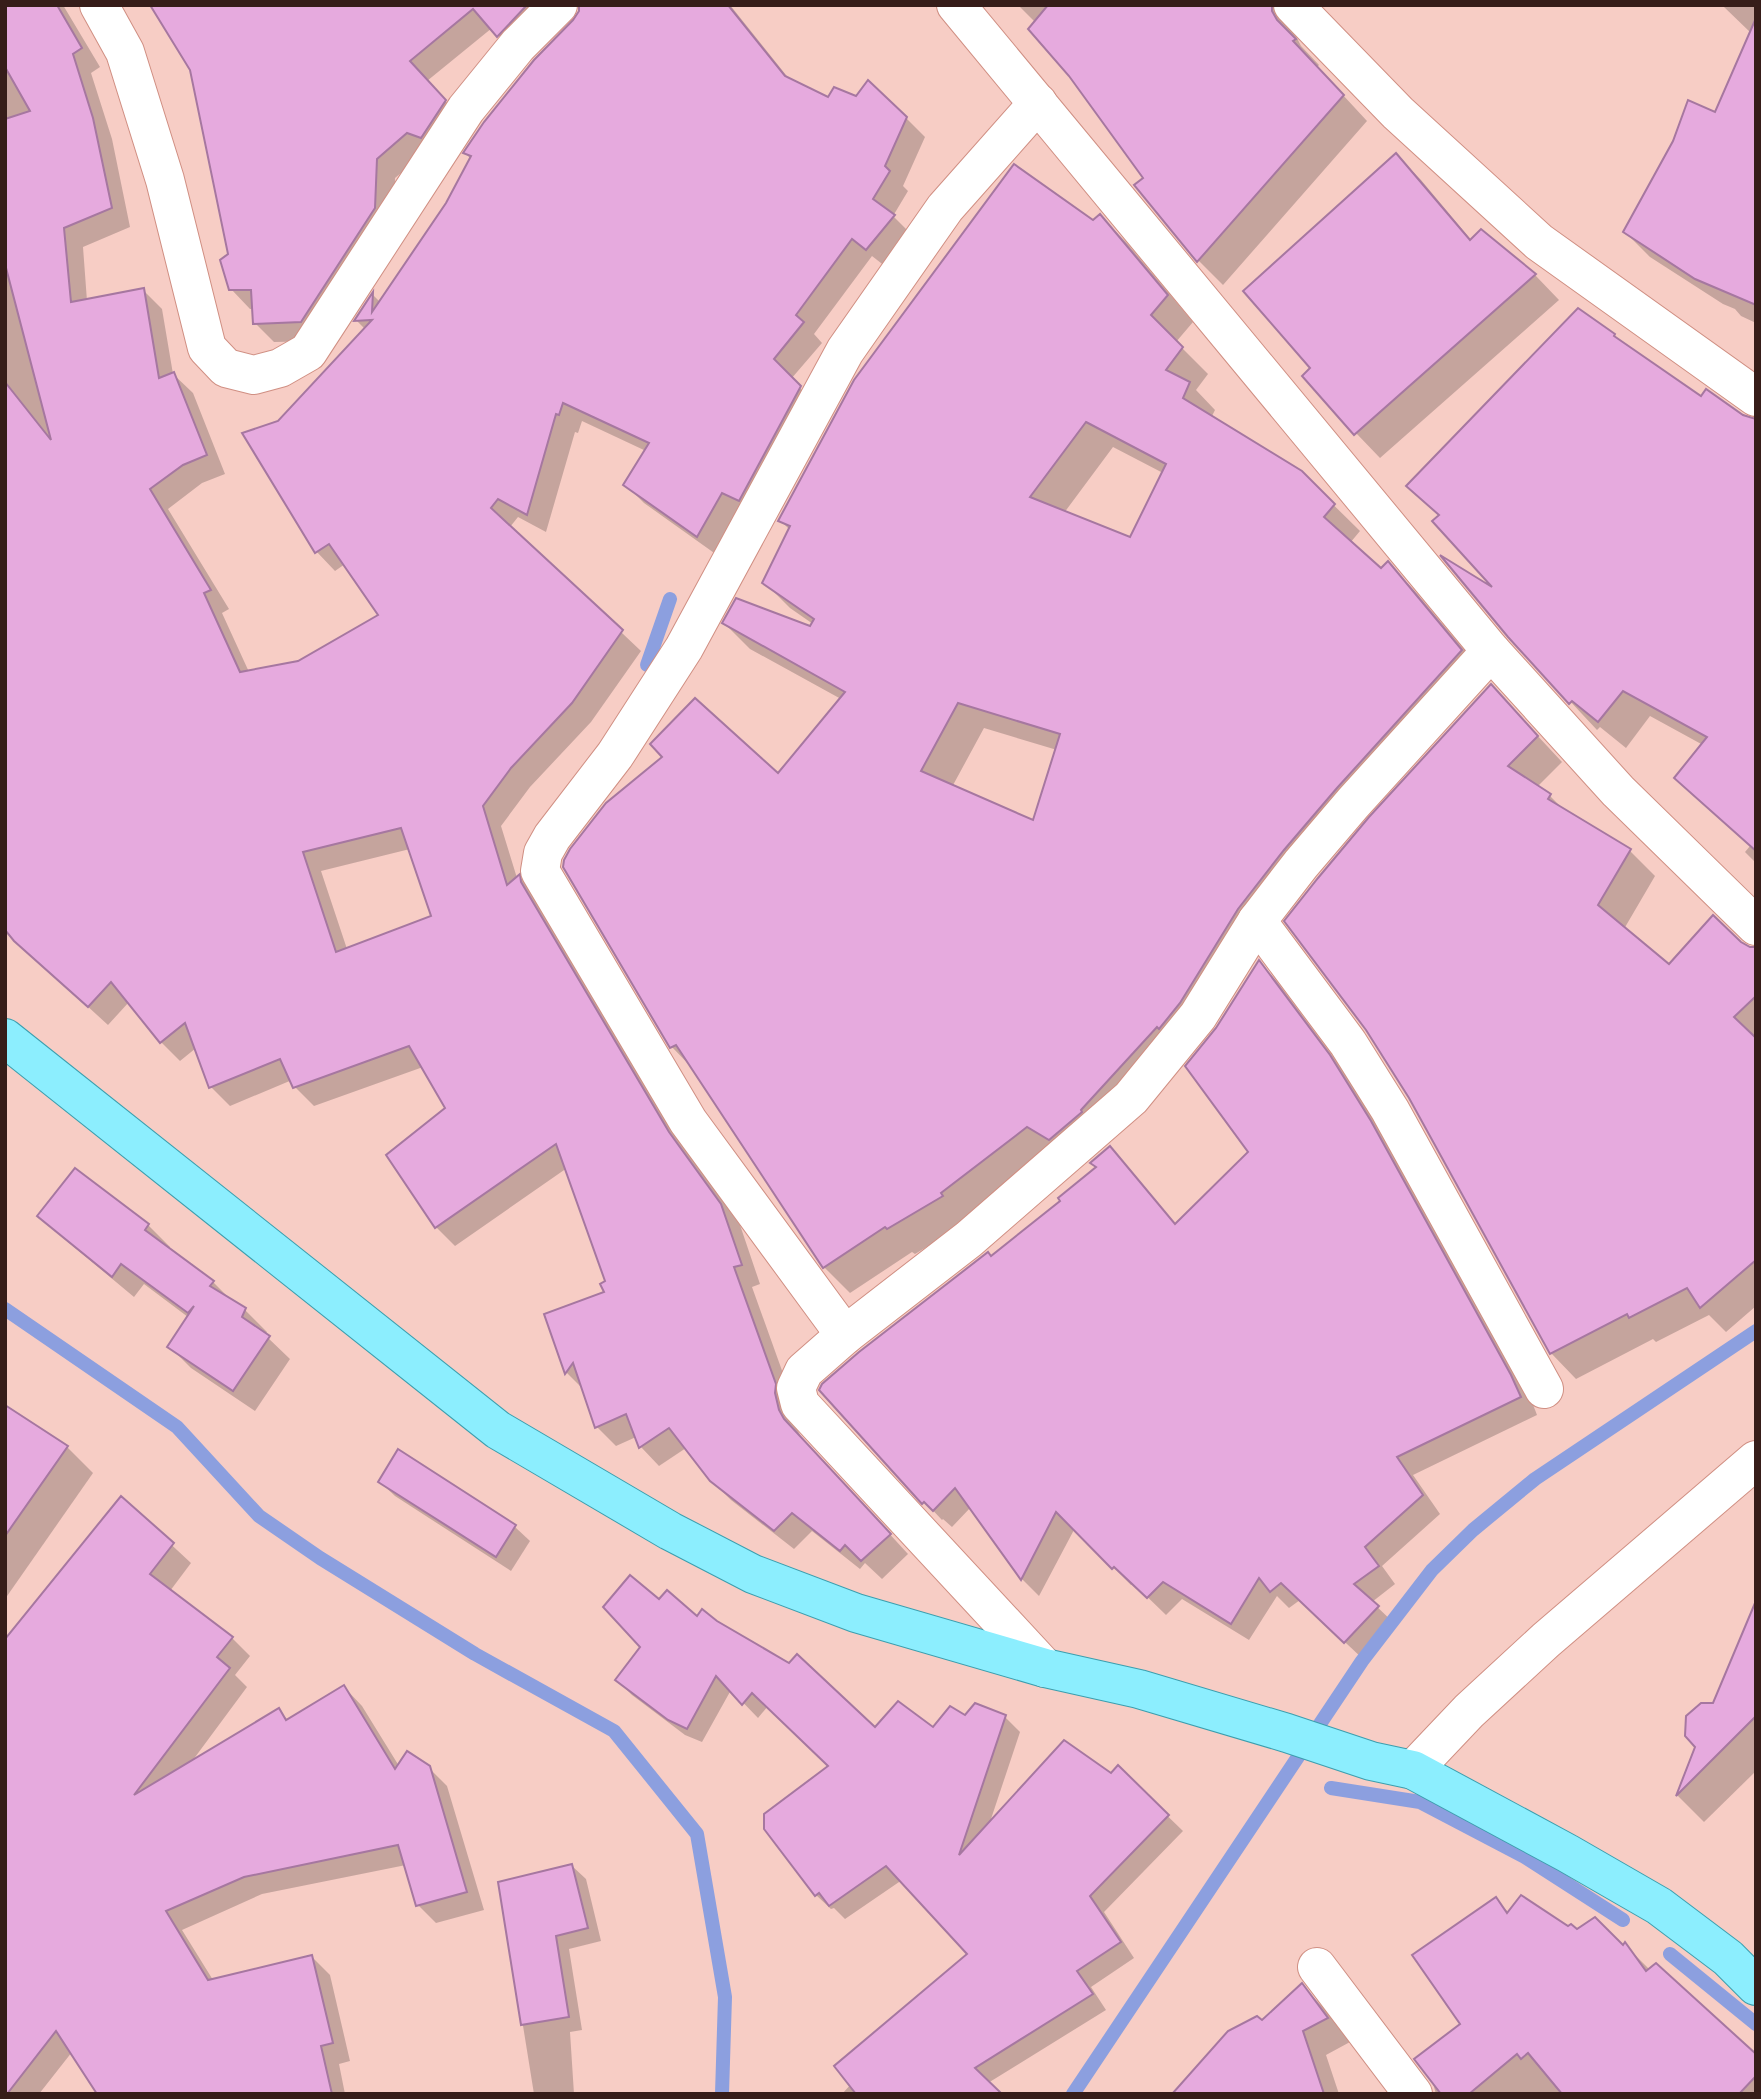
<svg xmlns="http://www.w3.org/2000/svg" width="1761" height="2099" font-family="Jost,sans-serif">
	<rect width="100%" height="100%" fill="#f7cdc5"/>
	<g fill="#0003" fill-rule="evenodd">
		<path d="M5,5H63L100,67L91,73L112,139L130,227L83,247L87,301L143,290L162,309L173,374L193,393L225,474L202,483L168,509L229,609L222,613L249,672L299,663L381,616L345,564L335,571L316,551L279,422L366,330L357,321L373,295L381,303L448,204L471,159L465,153L581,12V5H730L790,80L828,99L906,118L925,137L903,186L908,191L893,216L913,236L886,267L872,256L814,334L822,343L791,379L819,407L717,555L644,503L625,484L646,451L582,421L578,433L575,432L546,532L518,517L510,527L641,651L591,722L530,787L501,826L517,878L519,876L538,895L688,1153L740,1225L760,1284L752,1287L794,1404L793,1414L798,1431L803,1440L908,1554L882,1579L865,1563L860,1569L812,1531L794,1549L731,1500L711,1480L686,1448L659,1466L641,1447L636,1437L616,1446L597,1427L584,1390L567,1373L546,1315L606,1293L608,1282L567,1168L455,1246L436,1227L447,1108L423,1067L314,1106L295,1087L292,1080L230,1106L211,1087L196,1048L180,1061L161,1042L129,1002L108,1025L16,941L5,663ZM410,849L433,917L347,949L321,871Z"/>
		<polygon points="152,5 567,5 517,54 492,28 427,81 464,121 395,178 394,228 320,341 274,342 255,323 254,309 250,309 231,289 230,255 192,70"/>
		<polygon points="1018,5 1278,5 1297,24 1296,36 1301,46 1319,65 1317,67 1367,121 1223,285 1199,261 1136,186 1145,178 1036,23"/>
		<polygon points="1725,5 1756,5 1756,323 1741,316 1735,309 1723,304 1650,257 1625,232 1716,115 1751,33 1724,7"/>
		<polygon points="1396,155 1421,180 1472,241 1481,232 1535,275 1559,300 1380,458 1356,433 1313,369"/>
		<path d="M1100,216L1126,242L1193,322L1176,342L1208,374L1196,390L1215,410L1211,418L1301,473L1360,531L1350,543L1381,570L1388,564L1414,590L1487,677L1310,876L1206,1029L968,1222L915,1254L912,1252L850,1293L824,1267L695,1071L672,1047L778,776L841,699L750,649L724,623L811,628L813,624L790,608L764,582L790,530L780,520ZM1113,447L1163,473L1131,539L1064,513ZM984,728L1057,750L1035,822L952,787Z"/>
		<polygon points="1614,335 1623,344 1702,398 1756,422 1756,863 1745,852 1750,846 1676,778 1703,745 1650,716 1626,748 1600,727 1597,730 1509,636 1499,593 1440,517 1409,486"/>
		<polygon points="1491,686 1562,762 1537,787 1550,796 1566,812 1630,851 1655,876 1624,929 1669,967 1756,959 1756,1306 1726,1332 1709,1315 1656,1342 1653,1339 1576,1379 1551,1353 1410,1098"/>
		<polygon points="1259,963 1276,980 1347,1075 1389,1141 1529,1394 1537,1415 1413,1475 1440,1514 1382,1566 1395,1584 1372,1602 1396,1625 1363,1659 1300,1600 1289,1608 1277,1596 1249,1640 1182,1599 1166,1615 1133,1583 1131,1585 1075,1528 1039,1596 1022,1579 971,1507 952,1527 943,1519 942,1520 822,1393 1062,1201 1097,1168 1110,1148 1127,1166 1176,1225 1250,1152 1218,1029"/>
		<polygon points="40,1215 148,1225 170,1247 168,1249 213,1282 233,1302 245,1310 267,1332 265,1335 290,1359 255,1411 191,1368 169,1346 188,1317 144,1284 134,1297 62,1237"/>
		<polygon points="5,1407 67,1447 93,1473 5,1599"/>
		<polygon points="398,1452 515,1527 530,1541 511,1571 395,1496 380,1482"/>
		<polygon points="121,1498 191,1563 170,1591 232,1638 250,1656 235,1675 247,1687 190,1764 278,1710 288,1720 344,1687 362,1706 399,1766 428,1767 447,1786 484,1910 436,1923 418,1905 406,1865 262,1894 182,1930 213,1980 312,1957 330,1975 350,2061 339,2064 345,2094 100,2094 72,2052 39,2094 5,2094"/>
		<polygon points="659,1602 697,1618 876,1730 933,1729 965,1718 1005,1717 1020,1732 989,1825 1111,1775 1118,1768 1183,1831 1104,1912 1134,1958 1091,1987 1106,2010 988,2083 999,2094 842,2094 970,1954 902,1880 845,1919 834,1908 831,1909 816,1895 830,1766 768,1706 758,1718 731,1690 702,1742 685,1735 632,1695 617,1680 642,1647"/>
		<polygon points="1756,1605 1756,1771 1704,1822 1677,1795"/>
		<polygon points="572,1866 586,1879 601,1941 569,1949 582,2030 570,2032 574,2094 534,2094 500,1883"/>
		<polygon points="1496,1899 1509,1913 1568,1928 1623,1947 1625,1945 1650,1970 1756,2057 1756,2094 1436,2094 1432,2080 1463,2024"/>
		<polygon points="1302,1986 1326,2010 1350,2042 1326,2055 1339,2094 1174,2094 1262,2023"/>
	</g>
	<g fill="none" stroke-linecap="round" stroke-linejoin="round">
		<g stroke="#8c9fdf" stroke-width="14">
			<polyline points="647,665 670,599"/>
			<polyline points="5,1309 177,1427 259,1516 320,1558 475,1654 614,1731 697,1834 725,1997 722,2094"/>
			<polyline points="1331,1788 1420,1802 1525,1857 1623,1920"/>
			<polyline points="1670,1954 1756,2024"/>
			<polyline points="1073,2094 1362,1661 1432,1570 1473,1530 1535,1479 1756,1331"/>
		</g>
	</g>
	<g fill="#e6aade" stroke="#a677a0" stroke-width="2" fill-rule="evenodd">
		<path d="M5,5H57L82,48L73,54L93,118L112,208L64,228L71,302L144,288L159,378L174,372L207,455L183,465L150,489L211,590L204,593L240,672L298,661L378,615L329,544L315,553L242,433L278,421L372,320L354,321L373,292L372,312L446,203L471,156L463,153L484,122L534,60L573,20L579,11V5H728L785,76L828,97L834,87L856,96L868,80L907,117L885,166L890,171L873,199L895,215L866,250L852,239L796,315L804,322L774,359L801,386L739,501L722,493L697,537L623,485L649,443L563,403L559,415L556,414L527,515L498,499L491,508L623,630L572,703L511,768L483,806L507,885L520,874L521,882L669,1132L721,1204L742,1265L734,1267L776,1384L775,1393L779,1410L784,1419L891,1534L861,1561L845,1545L840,1551L792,1513L774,1531L710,1481L669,1428L639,1448L626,1414L595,1428L573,1363L565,1374L544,1314L604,1292L600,1284L605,1281L556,1144L435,1228L386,1155L445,1108L409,1046L293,1088L280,1059L209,1088L185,1023L160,1043L111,982L88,1007L14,941L5,930V382L51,440L5,264V119L30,111L5,67ZM401,828L431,916L336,952L303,852Z"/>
		<polygon points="150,5 527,5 497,37 473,9 410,61 446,100 421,138 407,133 377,159 375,208 301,322 253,324 251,290 229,290 220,260 228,254 190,70"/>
		<polygon points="1048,5 1272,5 1272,11 1277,20 1296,39 1293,41 1344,95 1197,262 1134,185 1143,178 1069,76 1028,29"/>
		<polygon points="1756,18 1756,305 1695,279 1623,232 1673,141 1688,100 1715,112"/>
		<polygon points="1396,153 1470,240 1481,229 1536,274 1354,435 1302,376 1310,368 1243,291"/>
		<path d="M1014,164L1093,220L1100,214L1168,295L1151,315L1183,347L1166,370L1190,382L1183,398L1302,471L1335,504L1324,517L1381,568L1388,561L1462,650L1337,788L1284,850L1238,909L1180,1003L1159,1029L1157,1027L1081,1110L1082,1112L1049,1140L1027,1127L941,1193L943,1196L887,1229L885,1227L823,1268L676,1045L670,1048L563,867L564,860L570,849L606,803L662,757L650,744L695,698L778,773L845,692L722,623L736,598L810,626L814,619L762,583L790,526L778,521L854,380ZM1086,422L1166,464L1130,537L1030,497ZM958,703L1060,734L1033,820L921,771Z"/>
		<polygon points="1578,308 1615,334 1614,336 1701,396 1706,389 1743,415 1756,419 1756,851 1674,778 1707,737 1623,691 1598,722 1572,701 1569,704 1508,637 1440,555 1492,587 1432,521 1439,515 1406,486"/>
		<polygon points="1491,684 1538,736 1508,766 1551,794 1548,799 1631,849 1598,905 1669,964 1713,915 1741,942 1750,947 1756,947 1756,996 1734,1017 1756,1038 1756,1260 1700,1308 1687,1288 1629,1318 1627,1314 1550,1354 1409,1098 1366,1030 1284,921 1318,878 1369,817"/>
		<polygon points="1259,960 1330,1055 1371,1121 1511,1375 1521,1397 1397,1457 1423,1495 1365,1547 1379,1566 1354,1584 1379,1606 1344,1643 1281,1583 1270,1592 1259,1578 1231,1624 1163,1582 1147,1598 1114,1567 1112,1569 1056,1512 1021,1580 955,1488 933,1511 924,1502 922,1504 819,1390 822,1384 859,1352 988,1252 991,1256 1060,1201 1058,1198 1096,1167 1090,1163 1110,1146 1175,1224 1248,1152 1185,1066 1216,1028"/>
		<polygon points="75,1168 149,1224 145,1230 214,1281 210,1286 246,1308 242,1317 270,1336 233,1391 167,1347 194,1306 188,1313 121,1264 112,1277 37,1216"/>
		<polygon points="5,1405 68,1446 5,1536"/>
		<polygon points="398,1449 516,1525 496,1557 378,1482"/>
		<polygon points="121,1496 174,1543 150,1574 233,1637 217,1657 230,1668 134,1795 279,1708 286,1720 344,1685 395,1769 407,1751 430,1766 467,1892 416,1906 398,1845 244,1877 166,1911 208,1980 312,1955 333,2043 321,2046 332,2094 97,2094 56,2031 7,2094 5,2094 5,1639"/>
		<polygon points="630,1575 659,1599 667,1590 697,1616 702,1609 717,1621 789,1663 797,1654 875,1727 898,1701 933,1727 950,1706 965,1715 975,1703 1006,1715 959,1855 1064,1740 1111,1773 1118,1765 1169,1815 1090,1896 1121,1942 1077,1971 1093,1994 975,2068 1002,2094 856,2094 834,2066 967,1954 886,1866 829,1906 819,1893 815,1896 764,1829 764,1814 828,1766 752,1693 742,1705 716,1676 687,1729 668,1720 615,1680 640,1647 603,1607"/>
		<polygon points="1755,1603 1756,1716 1676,1796 1695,1747 1685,1736 1686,1716 1701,1703 1713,1703"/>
		<polygon points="572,1864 588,1928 556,1936 569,2017 521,2025 498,1882"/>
		<polygon points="1521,1895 1568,1926 1571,1924 1577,1929 1595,1917 1623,1945 1625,1942 1646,1971 1656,1963 1756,2054 1756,2076 1739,2094 1562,2094 1528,2053 1521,2059 1517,2054 1469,2094 1441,2094 1414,2059 1460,2024 1412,1955 1496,1897 1507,1913"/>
		<polygon points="1302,1983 1328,2018 1303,2031 1324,2094 1172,2094 1228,2031 1257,2016 1262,2020"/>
	</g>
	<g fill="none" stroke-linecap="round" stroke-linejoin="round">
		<defs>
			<g id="minor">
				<polyline points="99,5 125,52 165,180 207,348 226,368 254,375 280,368 308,352 466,109 518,45 558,5"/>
				<polyline points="956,5 1491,651 1618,791 1756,926"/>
				<polyline points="1293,5 1398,113 1539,242 1756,397"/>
				<polyline points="1038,103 945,208 845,351 684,648 615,755 552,837 543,853 540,871 688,1121 845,1335 969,1239 1131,1098 1198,1016 1257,921 1301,864 1353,803 1491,651"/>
				<polyline points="1257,921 1348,1043 1390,1110 1544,1389"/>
				<polyline points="845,1335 804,1371 796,1388 800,1404 1045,1668"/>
				<polyline points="1413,1770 1469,1711 1546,1640 1756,1460"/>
				<polyline points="1317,1967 1413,2094"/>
			</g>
			<polyline id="major" points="5,1038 498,1430 670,1531 753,1574 856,1613 1045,1668 1139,1689 1287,1733 1371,1761 1413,1770 1567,1853 1659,1906 1728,1958 1756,1986"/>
		</defs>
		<use href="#minor" stroke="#d08f83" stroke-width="40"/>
		<use href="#major" stroke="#3c9eae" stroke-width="40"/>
		<use href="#minor" stroke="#fff" stroke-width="38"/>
		<use href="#major" stroke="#8ceefe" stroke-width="38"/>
	</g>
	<rect width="1761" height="2099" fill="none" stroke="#361d19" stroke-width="14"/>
</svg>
